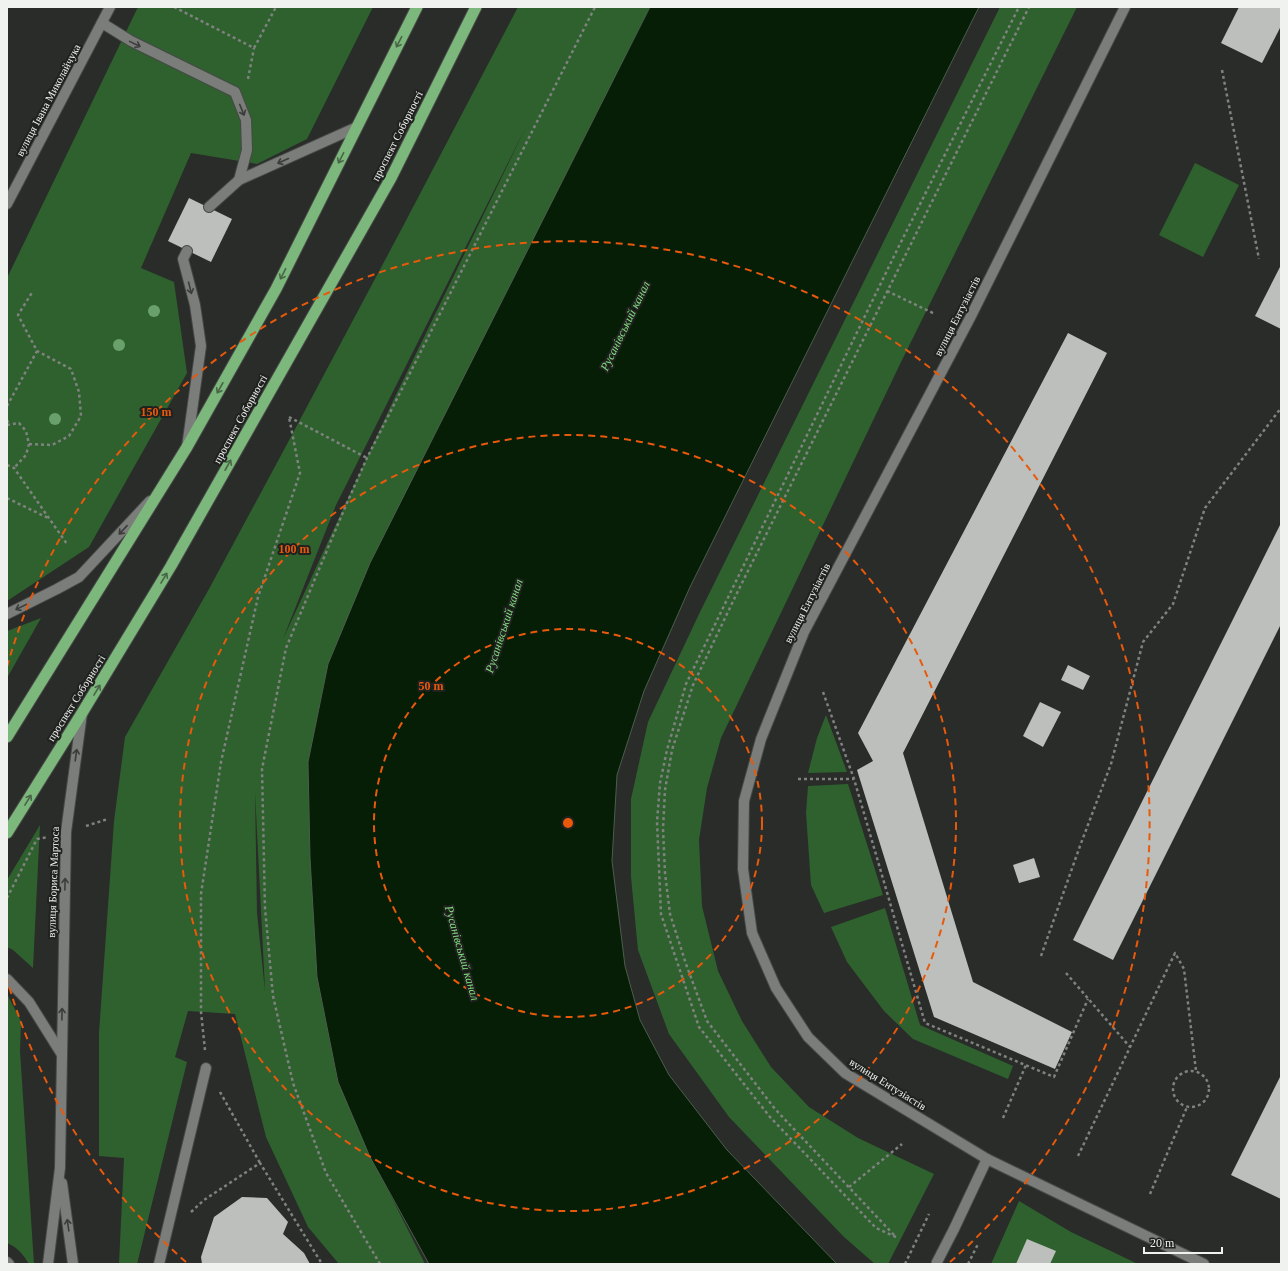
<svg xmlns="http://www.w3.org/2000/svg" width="1288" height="1271" font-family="'Times New Roman',serif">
	<rect width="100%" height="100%" fill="#292c29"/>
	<g fill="#2e612e" fill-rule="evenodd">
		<polygon points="138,7 373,7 307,139 257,164 191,153 141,268 174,282 187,373 89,547 7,601 7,278"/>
		<path d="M518,7H650L572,162L328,664L308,762L317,977L337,1078L387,1188L425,1264H339L308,1227L266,1137L235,1014L188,1011L175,1057L187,1062L137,1264H119L124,1158L99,1156V1033L114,821L125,737L209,589L286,446L401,230ZM526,127L393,401L283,639L336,505ZM255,792L265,990V991L257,913Z"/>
		<polygon points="1000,7 1077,7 902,360 721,738 707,788 699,840 702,906 718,971 742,1021 771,1067 809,1107 858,1138 934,1174 888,1264 875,1264 844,1237 729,1117 669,1034 638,950 631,877 631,799 648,722 700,612"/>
		<polygon points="1195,163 1239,185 1203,257 1159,235"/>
		<polygon points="41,618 7,678 7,631"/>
		<polygon points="826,715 847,772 808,773 817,738"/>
		<polygon points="848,784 883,895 824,913 811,885 806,813 808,786"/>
		<polygon points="40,825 33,968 13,950 7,947 7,880"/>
		<polygon points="885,908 920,1025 1013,1066 1008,1079 913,1039 884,1011 847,962 831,927"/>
		<path d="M7,994L21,1021L20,1051L34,1264H29C23,1254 17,1247 7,1243Z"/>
		<polygon points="1019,1201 1071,1232 1138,1264 991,1264"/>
	</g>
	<polygon fill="#061d06" stroke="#4c5d4c" points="650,7 979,7 690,587 644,691 617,775 612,861 625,966 640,1020 669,1075 727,1150 837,1264 429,1264 370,1157 338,1082 317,977 310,858 308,762 328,664 370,563"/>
	<g fill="#bcbfbc">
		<polygon points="1239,7 1281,7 1281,26 1262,63 1221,43"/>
		<polygon points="189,198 232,219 211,262 168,241"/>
		<polygon points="1281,265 1281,329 1255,316"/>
		<polygon points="1068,333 1107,353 903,753 973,982 1072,1032 1055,1069 934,1017 857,770 873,761 858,733"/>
		<polygon points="1281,523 1281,624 1113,960 1073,940"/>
		<polygon points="1068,665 1090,676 1083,690 1061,680"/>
		<polygon points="1040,702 1061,712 1043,747 1023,736"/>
		<polygon points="1034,858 1040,877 1019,883 1013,865"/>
		<polygon points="1281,1075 1281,1199 1231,1175"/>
		<polygon points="242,1197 267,1198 288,1222 283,1234 304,1253 310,1264 202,1264 201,1257 214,1217"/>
		<polygon points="1027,1239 1056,1251 1050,1264 1016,1264"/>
	</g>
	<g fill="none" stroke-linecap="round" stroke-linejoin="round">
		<defs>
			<g id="service">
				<polyline points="102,23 131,41 235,92 246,120 247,150 239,180"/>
				<polyline points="209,207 239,180 357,127"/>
				<polyline points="187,447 201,346 195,305 183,259 187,251"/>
				<polyline points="7,1262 9,1264"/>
				<polyline points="159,1264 206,1068"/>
			</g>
			<polyline id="minor" points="7,204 110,7"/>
			<g id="tertiary">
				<polyline points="1125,7 970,318 804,632 761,739 744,801 743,869 752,933 776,988 808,1037 845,1073 987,1159 1204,1264"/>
				<polyline points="954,1229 987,1159"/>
			</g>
			<g id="secondary">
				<polyline points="7,614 57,589 79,577 150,501"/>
				<polyline points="7,979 29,1002 61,1053"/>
				<polyline points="62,1183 73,1264"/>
				<polyline points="48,1264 60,1168 66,832 82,713"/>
			</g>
			<g id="trunk">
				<polyline points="7,737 187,447 276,289 417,7"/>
				<polyline points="7,833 82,713 171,566 391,178 476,7"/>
			</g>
		</defs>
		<use href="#service" stroke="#474947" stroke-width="12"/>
		<use href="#minor" stroke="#474947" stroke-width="12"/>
		<use href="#tertiary" stroke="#474947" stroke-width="12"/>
		<use href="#secondary" stroke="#474947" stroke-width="12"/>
		<use href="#trunk" stroke="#474947" stroke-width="13"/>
		<g stroke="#7f827f" stroke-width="2.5" stroke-dasharray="3 3" stroke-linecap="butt">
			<polyline points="174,7 254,48 276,7"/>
			<polyline points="1222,70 1259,259"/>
			<polyline points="248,79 254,48"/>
			<polyline points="887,291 935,314"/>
			<polyline points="7,406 37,351 18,315 33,291"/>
			<polyline points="289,417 367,458"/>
			<polyline points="7,420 9,424"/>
			<polyline points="7,425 19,423 26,431 29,444 26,455 14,468"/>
			<polyline points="29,444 52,445 69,436 81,416 79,392 71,369 37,351"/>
			<polyline points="7,465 14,468 67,544"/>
			<polyline points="7,498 48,518"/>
			<polyline points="823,692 854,779 925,1023 1054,1077 1088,999"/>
			<polyline points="798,779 854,779"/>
			<polyline points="86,826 108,819"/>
			<polyline points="7,898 37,839 48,837"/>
			<polyline points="1041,956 1080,846 1111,764 1143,642 1173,604 1205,508 1281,408"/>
			<polyline points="1066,973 1130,1047"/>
			<polyline points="205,1050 201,1012 201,894 221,762 258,597 300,473 289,417"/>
			<circle cx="1191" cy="1089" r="18"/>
			<polyline points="220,1092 260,1163"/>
			<polyline points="1003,1118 1026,1065"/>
			<polyline points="1078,1156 1175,953 1184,969 1196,1071"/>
			<polyline points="849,1187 902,1144"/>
			<polyline points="1150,1194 1187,1107"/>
			<polyline points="191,1212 204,1200 260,1163 322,1264"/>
			<polyline points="894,1235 775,1109 707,1021 686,964 670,914 665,873 663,829 665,790 672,750 693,685 737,593 1029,7"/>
			<polyline points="896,1237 876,1228 770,1117 699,1027 661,914 657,822 660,783 667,750 686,684 898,248 1019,7"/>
			<polyline points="380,1264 326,1173 293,1083 273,996 265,908 262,769 286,648 346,505 367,458 595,7"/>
			<polyline points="968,1264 978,1244"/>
		</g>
		<use href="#service" stroke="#7a7d7a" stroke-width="10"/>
		<use href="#minor" stroke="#7a7d7a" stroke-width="10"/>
		<use href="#tertiary" stroke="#7a7d7a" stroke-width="10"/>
		<use href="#secondary" stroke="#7a7d7a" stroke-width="10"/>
		<use href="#trunk" stroke="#7cb87b" stroke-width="11"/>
		<defs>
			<polyline id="tertiary-bridge" points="936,1264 954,1229"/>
		</defs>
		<use href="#tertiary-bridge" stroke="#474947" stroke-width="12" stroke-linecap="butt"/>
		<polyline stroke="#7f827f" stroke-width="2.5" stroke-dasharray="3 3" stroke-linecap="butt" points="905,1264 929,1214"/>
		<use href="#tertiary-bridge" stroke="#7a7d7a" stroke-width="10"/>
	</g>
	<g fill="#6aa069">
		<circle cx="154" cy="311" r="6"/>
		<circle cx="119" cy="345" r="6"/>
		<circle cx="55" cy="419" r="6"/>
	</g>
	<defs><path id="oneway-shaft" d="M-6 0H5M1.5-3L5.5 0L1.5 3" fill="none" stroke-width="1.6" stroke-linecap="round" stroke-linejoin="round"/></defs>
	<g stroke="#496648">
		<use href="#oneway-shaft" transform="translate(399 42) rotate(117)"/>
		<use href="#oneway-shaft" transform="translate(341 158) rotate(117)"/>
		<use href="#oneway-shaft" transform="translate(283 274) rotate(117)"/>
		<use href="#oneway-shaft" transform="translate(220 388) rotate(119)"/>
		<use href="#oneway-shaft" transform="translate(228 465) rotate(-61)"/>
		<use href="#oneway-shaft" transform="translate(164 578) rotate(-59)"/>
		<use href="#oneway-shaft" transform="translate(97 690) rotate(-59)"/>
		<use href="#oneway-shaft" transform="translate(28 800) rotate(-58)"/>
	</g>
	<g stroke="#3b3d3a">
		<use href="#oneway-shaft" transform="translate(135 44) rotate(26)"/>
		<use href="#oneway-shaft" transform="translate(242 110) rotate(68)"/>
		<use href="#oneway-shaft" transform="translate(283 161) rotate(156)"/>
		<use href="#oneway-shaft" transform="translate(190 288) rotate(76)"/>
		<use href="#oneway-shaft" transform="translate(123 530) rotate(133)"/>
		<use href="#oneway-shaft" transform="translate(21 607) rotate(154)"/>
		<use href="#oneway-shaft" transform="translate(76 755) rotate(-82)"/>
		<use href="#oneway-shaft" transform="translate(65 884) rotate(-89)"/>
		<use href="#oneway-shaft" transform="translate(62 1014) rotate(-89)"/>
		<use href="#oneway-shaft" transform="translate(68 1225) rotate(-98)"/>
	</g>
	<g fill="none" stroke="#e8590c" stroke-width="2" stroke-dasharray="7 5">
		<circle cx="568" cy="823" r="194"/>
		<circle cx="568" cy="823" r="388"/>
		<path d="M186 1262A582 582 0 0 1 7 979M7 667A582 582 0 1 1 950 1262"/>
	</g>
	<g text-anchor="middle" stroke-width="4" stroke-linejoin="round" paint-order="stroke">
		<g font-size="11" fill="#f0f2f0" stroke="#20221f">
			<text transform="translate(48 100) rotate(-62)" y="4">вулиця Івана Миколайчука</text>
			<text transform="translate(397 136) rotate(-63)" y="4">проспект Соборності</text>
			<text transform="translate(957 316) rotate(-63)" y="4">вулиця Ентузіастів</text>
			<text transform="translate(240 419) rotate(-61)" y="4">проспект Соборності</text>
			<text transform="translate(807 603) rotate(-63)" y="4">вулиця Ентузіастів</text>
			<text transform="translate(76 698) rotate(-58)" y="4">проспект Соборності</text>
			<text transform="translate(53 882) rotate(-88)" y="4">вулиця Бориса Мартоса</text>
			<text transform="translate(888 1084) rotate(32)" y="4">вулиця Ентузіастів</text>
		</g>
		<g font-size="12" font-style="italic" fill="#80dd7e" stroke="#20221f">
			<text transform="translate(625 326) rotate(-64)" y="4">Русанівський канал</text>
			<text transform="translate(504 626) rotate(-72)" y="4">Русанівський канал</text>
			<text transform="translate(462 953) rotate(74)" y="4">Русанівський канал</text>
		</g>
	</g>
	<circle cx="568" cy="823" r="6" fill="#e8590c" stroke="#20221f" stroke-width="2"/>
	<g font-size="12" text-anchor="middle" font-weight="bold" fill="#e8590c" stroke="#20221f" stroke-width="4" stroke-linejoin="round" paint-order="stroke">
		<text x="156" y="416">150 m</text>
		<text x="294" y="553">100 m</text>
		<text x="431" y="690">50 m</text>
	</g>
	<rect width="1288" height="1271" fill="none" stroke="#f0f2f0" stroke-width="16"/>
	<path d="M1144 1247v6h78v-6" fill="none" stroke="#f0f2f0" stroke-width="2"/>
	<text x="1150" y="1247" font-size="12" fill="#f0f2f0" stroke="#20221f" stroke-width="3" paint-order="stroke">20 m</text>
</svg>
